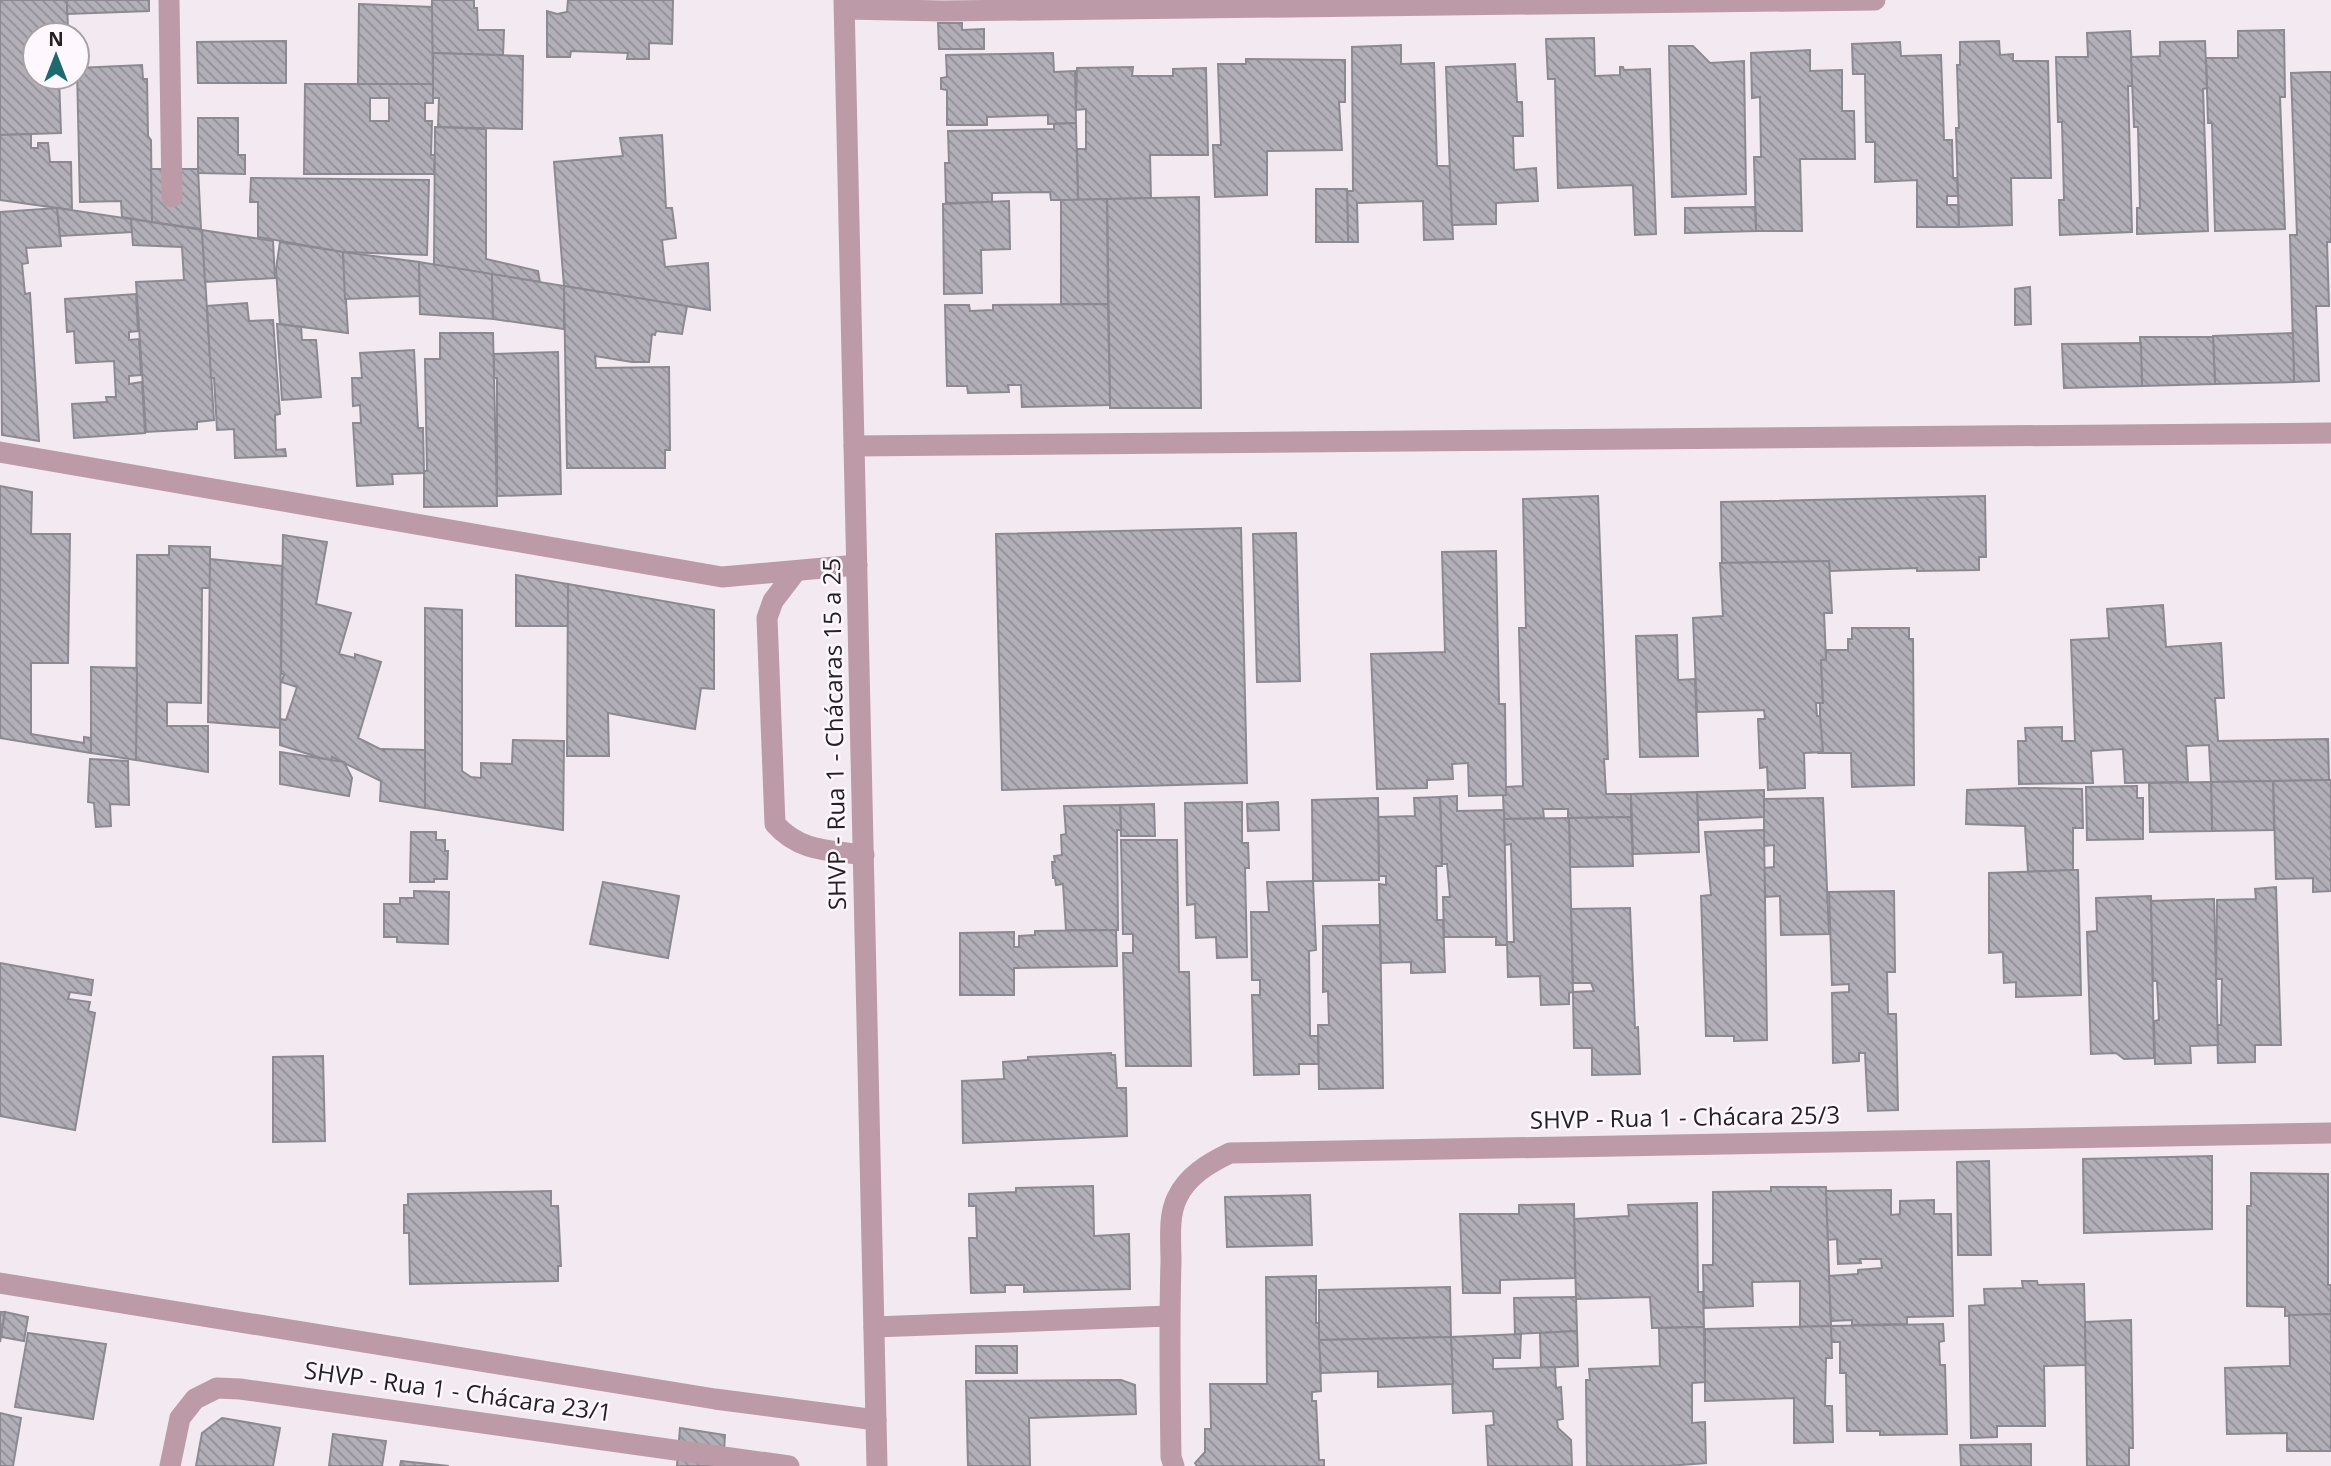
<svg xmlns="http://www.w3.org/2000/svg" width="2331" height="1466" font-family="'Open Sans',sans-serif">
	<defs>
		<pattern id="building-back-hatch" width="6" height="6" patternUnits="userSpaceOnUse" patternTransform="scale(1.75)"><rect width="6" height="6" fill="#b3afb9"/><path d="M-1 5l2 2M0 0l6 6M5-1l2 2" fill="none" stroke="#918e96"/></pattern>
	</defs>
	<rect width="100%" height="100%" fill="#f2e9f1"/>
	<g fill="url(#building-back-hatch)" stroke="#8c8992" stroke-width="2" fill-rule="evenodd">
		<polygon points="0,0 67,0 68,31 62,31 62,35 35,35 35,77 59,77 61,133 0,135"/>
		<polygon points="67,0 149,0 149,11 67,14"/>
		<polygon points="432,0 474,0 474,8 477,8 478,30 504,30 503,55 431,53"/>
		<polygon points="568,0 673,0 672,44 649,43 649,59 627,59 628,53 571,51 570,57 547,57 547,11 557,14 567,12"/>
		<polygon points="359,4 432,7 433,84 358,84"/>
		<polygon points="938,23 962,23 962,30 984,29 984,49 939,49"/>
		<polygon points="2284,30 2285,97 2280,97 2285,229 2215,231 2212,123 2208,123 2206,58 2238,58 2238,31"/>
		<polygon points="2130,31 2133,86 2128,86 2132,232 2060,235 2059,200 2064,200 2062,122 2058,122 2056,57 2088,57 2087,33"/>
		<polygon points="1594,38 1595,76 1620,75 1620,67 1623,67 1624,70 1650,69 1656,234 1635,235 1633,185 1558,188 1555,79 1548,79 1546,39"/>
		<polygon points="286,41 286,83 198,83 197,42"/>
		<polygon points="1999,41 2000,55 2013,54 2013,61 2048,61 2051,178 2011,178 2012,225 1959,227 1956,128 1959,128 1957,65 1960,65 1960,42"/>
		<polygon points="2205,41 2207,88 2203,89 2208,231 2137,234 2137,208 2140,208 2138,127 2134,127 2131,57 2160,56 2160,42"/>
		<polygon points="1900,42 1901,56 1941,55 1944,140 1952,140 1953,178 1957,178 1958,196 1947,196 1947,205 1958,205 1959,227 1917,227 1917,180 1875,182 1875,142 1866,142 1865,74 1853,74 1852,44"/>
		<polygon points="1401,45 1401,64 1434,63 1437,166 1450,166 1453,239 1424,240 1423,201 1357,203 1358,242 1348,242 1347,191 1353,191 1352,47"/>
		<polygon points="1669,46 1693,46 1710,63 1744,61 1746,194 1672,197"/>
		<polygon points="1810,50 1810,71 1842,70 1842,111 1854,111 1855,159 1800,159 1802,231 1756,231 1754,157 1761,157 1760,97 1752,98 1751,53"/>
		<polygon points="433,53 523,56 522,129 438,127 439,98 433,98"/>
		<polygon points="1053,53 1054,72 1075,71 1076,123 1048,124 1048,115 987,117 987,125 947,125 947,90 941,89 941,78 947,77 946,55"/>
		<polygon points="1246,59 1345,60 1345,102 1339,102 1342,150 1267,151 1267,195 1215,197 1213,145 1221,145 1218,64 1246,64"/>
		<polygon points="1515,64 1517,102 1522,102 1523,136 1513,136 1514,170 1536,168 1538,201 1496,203 1496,224 1452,225 1446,67"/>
		<polygon points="142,65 143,79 147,79 148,136 151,140 152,222 122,217 121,201 80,202 77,68"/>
		<polygon points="1133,67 1132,76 1173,76 1173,69 1206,68 1208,155 1150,155 1151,198 1078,200 1077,149 1086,149 1086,109 1076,110 1077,68"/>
		<polygon points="2320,72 2331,72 2331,242 2327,242 2329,306 2316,306 2319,381 2294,382 2290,235 2297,235 2291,73"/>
		<path d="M305,84H433V103H425V121H432L431,155H435L434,174H304ZM370,98H389V121H370Z"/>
		<polygon points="198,118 238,118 238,155 245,155 245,174 198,173"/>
		<polygon points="1076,123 1078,200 1051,200 1050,192 992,193 992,202 946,203 945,163 949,163 948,131 1054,129 1054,124"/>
		<polygon points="435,127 486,129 486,259 538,271 540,282 434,265"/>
		<polygon points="31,134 31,148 38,148 38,143 48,143 50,162 71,162 72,210 0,200 0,135"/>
		<polygon points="662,135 666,208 672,208 676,238 662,240 665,267 708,263 710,310 564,286 554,162 623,156 620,138"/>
		<polygon points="151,169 198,169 201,229 152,222"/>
		<polygon points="251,178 429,180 427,255 343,252 258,237 258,202 250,202"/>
		<polygon points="1316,189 1347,189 1348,242 1316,242"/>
		<polygon points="1199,197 1201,408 1110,408 1107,199"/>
		<polygon points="1107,199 1108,304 1061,304 1061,200"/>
		<polygon points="1009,201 1010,249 981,250 982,293 944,294 943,204"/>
		<polygon points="1755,207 1756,231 1685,233 1685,208"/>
		<polygon points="57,208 61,246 26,248 28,263 22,264 25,294 30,293 39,441 2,435 0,212"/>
		<polygon points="57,208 131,219 132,232 60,236"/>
		<polygon points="131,219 202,230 214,420 197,422 197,429 146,432 136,282 184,280 182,247 133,245"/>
		<polygon points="202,230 273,241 275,278 205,282"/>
		<polygon points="280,242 343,252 348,333 280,324 276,269"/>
		<polygon points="343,252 419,262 420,296 345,299"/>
		<polygon points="419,262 492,274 493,319 420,314"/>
		<polygon points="492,274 564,286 564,329 493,319"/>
		<polygon points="564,286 687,306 682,334 656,331 655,335 652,334 649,362 632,362 595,356 596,368 669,367 670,450 665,450 665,468 567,468"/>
		<polygon points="2030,287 2031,324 2015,325 2015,289"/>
		<polygon points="136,294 138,331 129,332 129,340 139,339 141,375 129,376 129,384 142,382 145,433 74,438 72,404 107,402 106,397 116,397 114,361 76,363 74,331 67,332 65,299"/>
		<polygon points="247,303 249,321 273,320 280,414 275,415 276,450 285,449 286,456 235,458 234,429 217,430 214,378 211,378 207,306"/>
		<polygon points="1108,304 1110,405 1022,407 1021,385 1008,385 1009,392 968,393 967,386 947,386 945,305 969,305 970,311 993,310 993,305"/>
		<polygon points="277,324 301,327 302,340 316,340 321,397 282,400"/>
		<polygon points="440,333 493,333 497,506 424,507 424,471 427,471 425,359 440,359"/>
		<polygon points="2293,333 2294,382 2215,384 2213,336"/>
		<polygon points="2140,337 2213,337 2215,384 2142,386"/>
		<polygon points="2141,343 2142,386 2064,388 2062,344"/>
		<polygon points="414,350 418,428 423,428 424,473 392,474 393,484 357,486 353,423 361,423 360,405 353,406 352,378 362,378 360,353"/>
		<polygon points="558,352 561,494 497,496 497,378 494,378 494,354"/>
		<polygon points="0,486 32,492 31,534 70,534 68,663 31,663 31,734 84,743 84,737 91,738 91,753 0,738"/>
		<polygon points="1598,496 1608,759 1604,759 1606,794 1631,794 1631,817 1568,818 1568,809 1543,809 1544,818 1504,819 1503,795 1506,795 1506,787 1523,786 1519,628 1526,628 1523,499"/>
		<polygon points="1985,496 1986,557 1979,557 1979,570 1917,571 1917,568 1830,571 1829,561 1722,563 1721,502"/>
		<polygon points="1241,528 1247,783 1002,790 996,534"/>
		<polygon points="1296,533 1300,681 1257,682 1253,534"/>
		<polygon points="283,535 327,542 316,604 351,613 339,654 355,658 355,654 381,662 358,738 384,751 383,749 425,750 425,808 380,801 381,781 332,757 331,760 327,760 280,745 280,719 286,720 297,687 281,682 284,675 281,673"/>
		<polygon points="169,546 210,547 210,588 202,588 201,703 167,702 167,726 208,726 208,772 136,760 137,555 169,555"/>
		<polygon points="1496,551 1499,704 1505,704 1506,795 1469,796 1468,763 1452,764 1453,779 1427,780 1427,788 1377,789 1371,654 1445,652 1442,552"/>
		<polygon points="210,559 282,566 280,728 208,722"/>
		<polygon points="1829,561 1832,613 1824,613 1826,660 1821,660 1823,703 1816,703 1817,716 1822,716 1823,752 1804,753 1805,788 1768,790 1767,767 1760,768 1758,719 1765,719 1764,710 1697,712 1693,618 1723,616 1720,563"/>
		<polygon points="516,575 568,584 568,626 516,626"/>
		<polygon points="568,584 714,610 714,689 701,688 695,729 608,713 609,756 567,756"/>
		<polygon points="2163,605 2166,647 2221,643 2224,698 2215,698 2218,741 2328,739 2329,780 2211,782 2209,745 2186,746 2188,782 2125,783 2123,749 2091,751 2093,783 2019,784 2018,741 2026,741 2025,728 2062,727 2062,741 2075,741 2071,640 2109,638 2107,609"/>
		<polygon points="425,608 462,610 462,771 471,777 481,778 481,763 512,764 513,740 564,741 563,830 425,808"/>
		<polygon points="1852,628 1909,628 1909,639 1913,639 1914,785 1852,787 1851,753 1817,753 1823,752 1820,716 1820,703 1823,703 1821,660 1826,660 1826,650 1848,650 1848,639 1852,639"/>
		<polygon points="1677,635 1678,680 1695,679 1698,756 1640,757 1636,636"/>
		<polygon points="91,667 137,668 136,760 91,753"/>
		<polygon points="280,752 344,762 352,778 349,796 280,784"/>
		<polygon points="90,759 128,761 129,805 110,804 111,826 96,827 94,803 88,802"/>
		<polygon points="2329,780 2331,780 2331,891 2313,892 2313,878 2276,879 2273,781"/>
		<polygon points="2273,781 2274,830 2212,831 2211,782"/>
		<polygon points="2211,782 2212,831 2150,832 2149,783"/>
		<polygon points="2137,786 2137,798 2143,798 2143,839 2087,840 2086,787"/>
		<polygon points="2025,788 2082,789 2083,828 2073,828 2073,870 2028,872 2025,826 1966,824 1967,790"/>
		<polygon points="1764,790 1764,817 1698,820 1697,792"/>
		<polygon points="1697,792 1699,852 1633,854 1631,794"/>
		<polygon points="1457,796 1457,811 1504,810 1507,945 1496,945 1496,937 1444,937 1443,897 1450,897 1447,864 1442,864 1440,797"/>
		<polygon points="1440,797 1442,866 1436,866 1437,920 1443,920 1445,972 1411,973 1411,962 1381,963 1379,884 1386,885 1386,876 1379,876 1378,817 1415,816 1414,798"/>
		<polygon points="1378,798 1379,880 1313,881 1312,800"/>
		<polygon points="1823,798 1829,934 1781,935 1780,896 1765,897 1764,868 1774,867 1774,845 1764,846 1764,799"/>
		<polygon points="1242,802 1242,843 1248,843 1249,868 1245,868 1247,957 1217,958 1216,937 1196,938 1195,904 1187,905 1185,803"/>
		<polygon points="1278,802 1279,830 1248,831 1247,804"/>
		<polygon points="1154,804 1155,836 1121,836 1120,805"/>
		<polygon points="1120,805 1121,830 1117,830 1118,930 1066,930 1063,884 1056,885 1055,878 1053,878 1052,862 1055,862 1054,856 1062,855 1061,835 1066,834 1064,806"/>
		<polygon points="1631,817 1633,866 1570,867 1569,818"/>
		<polygon points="1569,818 1573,992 1569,993 1569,1004 1541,1005 1540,976 1508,977 1507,942 1514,942 1511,844 1505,845 1504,819"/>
		<polygon points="1764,830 1767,1040 1734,1041 1734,1036 1706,1036 1701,896 1711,895 1705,832"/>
		<polygon points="411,832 436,832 436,840 445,840 445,851 448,851 447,879 434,879 434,882 410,882"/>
		<polygon points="1121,840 1177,840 1179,972 1189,972 1191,1066 1126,1066 1123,953 1133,953 1133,934 1123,934"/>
		<polygon points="2073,870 2078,870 2081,995 2016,997 2016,982 2004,983 2003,952 1989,953 1989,873"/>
		<polygon points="1313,881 1316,950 1309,951 1310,1036 1318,1036 1319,1064 1299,1064 1299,1074 1254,1075 1252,995 1260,995 1260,980 1252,980 1251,912 1269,912 1267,882"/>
		<polygon points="603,882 679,896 668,958 590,944"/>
		<polygon points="2276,887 2281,1045 2255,1045 2255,1062 2218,1063 2217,1025 2221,1025 2222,979 2216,979 2217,900 2256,899 2255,889"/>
		<polygon points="414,891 449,892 448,944 397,942 397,937 384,937 384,904 400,904 400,898 414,898"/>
		<polygon points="1894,891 1895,972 1887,972 1888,1014 1896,1014 1898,1110 1868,1111 1865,1053 1859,1053 1859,1061 1833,1063 1832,993 1849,992 1849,984 1832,985 1829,892"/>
		<polygon points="2151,896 2154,1058 2124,1059 2116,1053 2091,1054 2087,932 2097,931 2096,898"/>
		<polygon points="2214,899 2218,1045 2190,1046 2191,1063 2155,1064 2154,1021 2159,1020 2157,981 2153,981 2151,901"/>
		<polygon points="1630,908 1635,1028 1638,1027 1640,1074 1592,1075 1592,1048 1574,1048 1573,992 1594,991 1591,983 1573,983 1571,909"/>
		<polygon points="1380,925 1383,1088 1319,1089 1318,1025 1329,1025 1328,991 1323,992 1323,926"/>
		<polygon points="1116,930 1117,966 1014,968 1014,995 960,995 960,933 1014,932 1014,947 1019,947 1019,936 1035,935 1035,931"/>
		<polygon points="0,963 93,980 91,995 70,992 68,999 90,1002 88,1011 95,1013 75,1130 0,1116"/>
		<polygon points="1111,1053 1111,1055 1115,1055 1117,1088 1126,1088 1127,1136 963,1143 962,1081 1004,1079 1003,1062 1028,1060 1028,1057"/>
		<polygon points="323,1056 325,1141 273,1142 273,1057"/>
		<polygon points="2212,1156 2212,1229 2084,1233 2083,1159"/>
		<polygon points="1989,1161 1991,1255 1958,1255 1957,1162"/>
		<polygon points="2251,1173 2328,1174 2328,1285 2331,1285 2331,1314 2285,1316 2285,1307 2247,1306 2247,1206 2251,1206"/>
		<polygon points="1093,1186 1094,1236 1129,1234 1130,1289 1024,1292 1024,1285 1005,1285 1005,1292 971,1293 969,1238 977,1238 976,1206 969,1206 969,1194 1016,1192 1016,1188"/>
		<polygon points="1771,1187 1826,1187 1831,1326 1800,1327 1800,1281 1752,1282 1753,1306 1704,1308 1703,1265 1713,1265 1713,1192 1771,1191"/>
		<polygon points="1891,1190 1891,1215 1900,1214 1900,1201 1934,1200 1934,1214 1951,1214 1953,1316 1907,1317 1907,1324 1852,1325 1852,1320 1831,1321 1829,1276 1858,1274 1858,1270 1882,1268 1881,1259 1860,1259 1861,1263 1838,1264 1837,1239 1828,1240 1826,1191"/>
		<polygon points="551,1191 551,1206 558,1206 561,1266 558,1266 558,1281 410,1284 409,1233 404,1233 404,1205 408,1205 408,1194"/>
		<polygon points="1310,1195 1312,1245 1227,1247 1225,1197"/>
		<polygon points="1697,1203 1698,1292 1703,1292 1704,1327 1652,1328 1650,1297 1576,1299 1574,1219 1629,1216 1628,1205"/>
		<polygon points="1574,1204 1575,1278 1500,1280 1500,1293 1463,1293 1460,1214 1519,1214 1519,1205"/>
		<polygon points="1316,1276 1316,1323 1319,1323 1321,1391 1312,1392 1312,1401 1316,1401 1319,1460 1324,1460 1324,1466 1197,1466 1195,1463 1205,1452 1205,1429 1211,1429 1210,1384 1267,1384 1266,1277"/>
		<polygon points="2022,1281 2037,1281 2038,1285 2084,1284 2086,1365 2044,1366 2045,1426 1997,1426 1997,1437 1971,1438 1969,1306 1985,1305 1984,1289 2023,1288"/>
		<polygon points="1450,1287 1451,1337 1319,1340 1319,1290"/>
		<polygon points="1576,1297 1577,1331 1515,1334 1514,1298"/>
		<polygon points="0,1312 5,1312 0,1342"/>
		<polygon points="5,1312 28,1317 24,1341 1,1337"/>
		<polygon points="2331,1314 2331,1451 2287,1451 2287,1433 2227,1434 2225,1368 2290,1366 2289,1315"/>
		<polygon points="2131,1320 2133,1448 2129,1448 2129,1466 2087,1466 2085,1322"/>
		<polygon points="1943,1324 1944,1341 1939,1342 1940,1365 1945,1365 1947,1434 1880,1435 1880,1431 1847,1431 1846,1373 1840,1373 1840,1342 1831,1342 1831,1326"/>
		<polygon points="1831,1326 1832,1358 1826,1358 1825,1406 1832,1406 1833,1442 1794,1443 1794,1398 1705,1401 1705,1329"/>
		<polygon points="1704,1327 1705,1382 1692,1383 1692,1423 1705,1422 1706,1463 1668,1466 1587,1466 1586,1380 1590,1380 1589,1369 1660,1366 1659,1328"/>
		<polygon points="1577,1331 1578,1366 1541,1368 1540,1333"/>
		<polygon points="28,1333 106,1344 93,1419 15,1407"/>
		<polygon points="1521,1334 1520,1358 1493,1358 1493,1369 1555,1367 1556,1388 1561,1387 1563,1419 1557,1420 1558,1428 1571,1440 1572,1466 1488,1466 1486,1426 1494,1425 1493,1411 1453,1413 1451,1337"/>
		<polygon points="1451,1337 1453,1384 1378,1387 1378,1371 1321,1373 1319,1340"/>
		<rect x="976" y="1346" width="41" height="27"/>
		<polygon points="1121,1380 1135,1385 1136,1414 1029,1418 1030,1466 968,1466 966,1381"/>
		<polygon points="0,1413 21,1418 13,1466 0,1466"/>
		<polygon points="222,1418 280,1428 273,1466 196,1466 202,1433"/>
		<polygon points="680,1428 725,1435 723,1466 677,1466"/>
		<polygon points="333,1434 386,1441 382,1466 329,1466"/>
		<polygon points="2031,1444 2031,1466 1961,1466 1960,1445"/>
		<polygon points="401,1461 449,1466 400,1466"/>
	</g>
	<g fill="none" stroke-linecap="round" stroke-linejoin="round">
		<g stroke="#bc9aa7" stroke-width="21">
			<polyline points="169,0 172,197"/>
			<polyline points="844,0 877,1466"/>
			<polyline points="845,9 943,11 1875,0"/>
			<polyline points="854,446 2331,433"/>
			<polyline points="0,452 722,577 857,565"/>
			<path d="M796,571L773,601L767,618L775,824C800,852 829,850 864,855"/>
			<polyline points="0,1283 715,1399 876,1420"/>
			<polyline points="874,1327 1169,1316"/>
			<polyline points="170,1466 180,1418 195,1399 217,1388 240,1389 789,1466"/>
			<path d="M1174,1466L1171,1457C1170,1392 1169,1327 1171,1262C1171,1242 1168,1216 1177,1198C1187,1176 1209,1163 1230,1153L2331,1133"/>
		</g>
	</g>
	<g text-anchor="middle" stroke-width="5" stroke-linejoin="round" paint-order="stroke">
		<g font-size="24" fill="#242023" stroke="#fef7fd">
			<text transform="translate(835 734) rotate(-91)" y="8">SHVP - Rua 1 - Chácaras 15 a 25</text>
			<text transform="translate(1685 1118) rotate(-1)" y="8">SHVP - Rua 1 - Chácara 25/3</text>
			<text transform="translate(458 1392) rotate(8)" y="8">SHVP - Rua 1 - Chácara 23/1</text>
		</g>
	</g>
	<g transform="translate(56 56)"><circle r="33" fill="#fef7fd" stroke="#a7a1a6" stroke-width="2"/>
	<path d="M0-5L12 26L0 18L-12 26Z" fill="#1d6a6f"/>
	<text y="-10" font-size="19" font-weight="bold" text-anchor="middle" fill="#242023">N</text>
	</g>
</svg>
